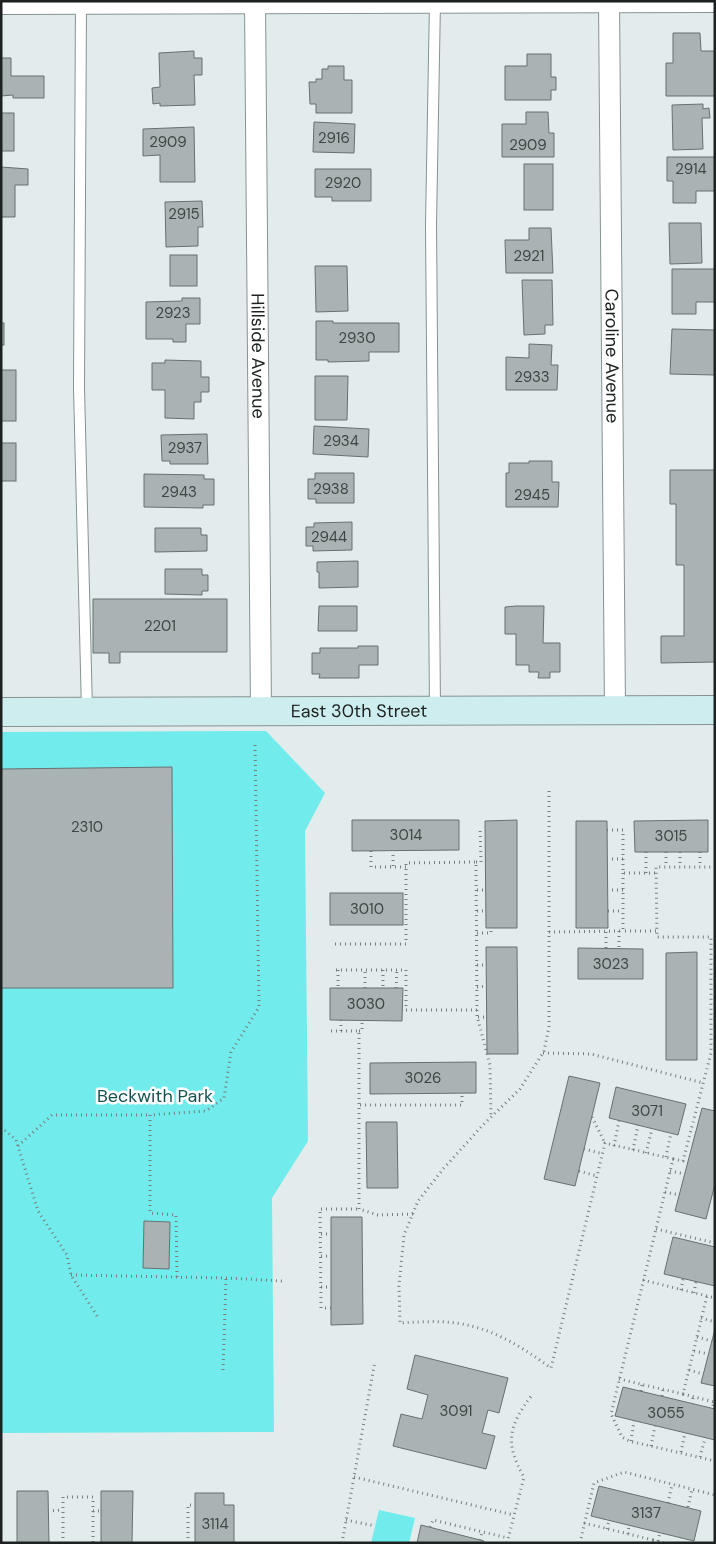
<svg xmlns="http://www.w3.org/2000/svg" width="716" height="1544" font-family="'DM Sans',sans-serif">
	<rect width="100%" height="100%" fill="#e2ecec"/>
	<g fill="#71ebec">
		<polygon points="266,731 325,793 305,831 308,1141 272,1198 274,1432 1,1433 1,732"/>
		<polygon points="379,1510 415,1518 409,1543 371,1543"/>
	</g>
	<g fill="#a9b3b3" stroke="#687171">
		<polygon points="673,33 700,33 701,51 715,51 715,96 666,96 666,63 673,63"/>
		<polygon points="194,51 194,58 202,58 202,75 194,75 195,105 160,106 160,103 153,104 152,88 160,87 159,53"/>
		<polygon points="527,54 551,54 551,77 556,77 556,90 551,90 551,100 505,100 505,66 527,66"/>
		<polygon points="1,58 11,58 11,76 44,76 44,98 13,98 13,95 1,96"/>
		<polygon points="328,66 344,66 344,80 352,80 352,113 316,113 316,104 310,104 309,82 316,82 316,79 322,79 322,69 328,69"/>
		<polygon points="703,104 703,109 709,108 710,118 702,118 703,149 673,150 672,105"/>
		<polygon points="526,112 548,112 549,133 554,133 554,157 502,157 502,124 526,124"/>
		<rect x="1" y="113" width="13" height="38"/>
		<polygon points="314,122 355,124 354,153 313,152"/>
		<polygon points="194,127 195,182 160,182 160,155 143,156 143,129"/>
		<polygon points="667,157 715,157 715,191 696,191 696,203 673,203 673,181 667,181"/>
		<rect x="524" y="164" width="29" height="46"/>
		<polygon points="1,167 28,169 28,185 15,185 15,217 1,217"/>
		<polygon points="315,169 371,169 371,201 332,201 332,197 315,197"/>
		<polygon points="202,201 203,227 198,227 198,246 166,247 165,202"/>
		<polygon points="669,223 701,223 702,263 670,264"/>
		<polygon points="529,228 551,228 553,273 506,273 505,240 529,240"/>
		<rect x="170" y="255" width="27" height="31"/>
		<polygon points="315,266 347,266 348,311 316,312"/>
		<polygon points="672,269 715,269 715,302 696,302 696,314 672,314"/>
		<polygon points="522,280 552,280 553,325 545,325 545,334 524,335"/>
		<polygon points="182,298 200,298 200,324 186,324 186,342 173,342 173,339 146,339 146,302 182,301"/>
		<polygon points="316,321 333,321 333,323 399,323 399,352 369,352 369,361 328,362 328,360 316,360"/>
		<rect x="1" y="323" width="3" height="22"/>
		<polygon points="672,329 715,330 715,375 670,374"/>
		<polygon points="529,344 552,345 551,365 558,365 557,390 506,390 506,357 529,358"/>
		<polygon points="165,360 201,361 201,377 209,377 209,392 201,392 201,402 194,402 194,419 165,418 165,390 152,390 152,363 165,363"/>
		<rect x="1" y="370" width="15" height="51"/>
		<polygon points="315,376 348,376 347,420 315,420"/>
		<polygon points="314,426 369,429 368,457 313,454"/>
		<polygon points="207,434 208,464 170,464 170,461 162,461 161,435"/>
		<rect x="1" y="443" width="15" height="38"/>
		<polygon points="529,461 552,461 552,482 559,482 558,507 506,507 506,473 509,473 509,463 529,463"/>
		<polygon points="670,470 715,470 715,662 661,663 661,636 684,636 684,565 676,565 676,504 670,504"/>
		<polygon points="315,473 354,473 354,503 316,503 316,499 308,499 308,479 315,479"/>
		<polygon points="144,474 204,475 204,479 214,479 214,505 203,505 203,508 144,507"/>
		<polygon points="352,522 352,550 313,551 313,546 306,546 306,527 314,527 314,523"/>
		<polygon points="155,528 201,528 201,535 207,535 207,551 155,552"/>
		<polygon points="358,561 358,587 319,588 319,572 317,572 317,562"/>
		<polygon points="165,569 202,569 202,575 208,575 208,591 202,591 202,595 165,594"/>
		<polygon points="93,599 227,599 227,652 120,652 120,663 109,663 109,653 93,653"/>
		<polygon points="319,606 357,606 357,631 318,631"/>
		<polygon points="516,606 544,606 543,643 560,643 560,672 550,672 550,678 538,678 539,672 529,672 529,665 516,665 516,634 505,634 505,607"/>
		<polygon points="358,646 378,646 378,665 359,665 359,678 319,678 320,674 312,674 312,653 320,653 320,648 358,648"/>
		<polygon points="172,767 173,988 1,988 1,769"/>
		<polygon points="352,820 459,820 459,850 352,851"/>
		<polygon points="517,820 517,928 486,928 485,821"/>
		<polygon points="708,820 708,852 635,852 634,821"/>
		<polygon points="576,821 607,821 608,928 576,928"/>
		<rect x="330" y="893" width="73" height="32"/>
		<polygon points="486,947 517,947 518,1054 487,1054"/>
		<polygon points="578,948 643,949 643,979 578,979"/>
		<polygon points="697,952 697,1060 666,1060 666,953"/>
		<polygon points="330,988 403,988 402,1021 330,1020"/>
		<polygon points="476,1062 476,1093 370,1094 370,1063"/>
		<polygon points="569,1076 600,1083 575,1186 544,1179"/>
		<polygon points="616,1087 686,1104 678,1135 609,1118"/>
		<polygon points="702,1108 715,1111 715,1184 706,1219 675,1211"/>
		<polygon points="366,1122 397,1122 398,1188 367,1188"/>
		<polygon points="331,1217 362,1217 363,1324 331,1325"/>
		<polygon points="144,1221 170,1222 169,1269 143,1268"/>
		<polygon points="673,1237 715,1247 715,1286 664,1274"/>
		<polygon points="715,1329 715,1386 701,1383"/>
		<polygon points="415,1355 508,1378 499,1413 488,1410 482,1433 495,1436 486,1469 393,1446 401,1414 422,1419 428,1395 407,1389"/>
		<polygon points="623,1387 715,1409 715,1440 615,1416"/>
		<polygon points="599,1486 701,1511 694,1541 591,1516"/>
		<polygon points="17,1491 48,1491 49,1543 17,1543"/>
		<polygon points="101,1491 133,1491 132,1543 101,1543"/>
		<polygon points="195,1493 224,1493 224,1505 234,1505 234,1543 195,1543"/>
		<polygon points="421,1525 484,1541 483,1543 417,1543"/>
	</g>
	<g fill="none" stroke-linecap="round" stroke-linejoin="round">
		<defs>
			<g id="service">
				<polyline points="81,1 79,388 87,711"/>
				<polyline points="435,1 431,224 435,710"/>
			</g>
			<g id="minor">
				<path id="s1" d="M255,1L261,711"/>
				<path id="s2" d="M609,1L615,710"/>
				<polyline points="1,4 715,2"/>
			</g>
			<g id="secondary">
				<path id="s3" d="M1,712L715,710"/>
			</g>
		</defs>
		<use href="#service" stroke="#899292" stroke-width="12"/>
		<use href="#minor" stroke="#899292" stroke-width="22"/>
		<use href="#secondary" stroke="#899292" stroke-width="30"/>
		<g stroke="#777e7e" stroke-width="3" stroke-dasharray="1 4" stroke-linecap="butt">
			<path d="M549,791V1027L544,1051L520,1089L482,1126L444,1168L418,1201L404,1235L399,1286L400,1323C420,1322 441,1320 462,1324C496,1330 523,1348 551,1368L605,1143L673,1159L611,1414L622,1437L629,1441L715,1461"/>
			<polyline points="607,830 623,830 623,873 656,873"/>
			<polyline points="393,850 393,867"/>
			<polyline points="371,851 371,867 406,867"/>
			<polyline points="646,852 646,873"/>
			<polyline points="666,852 666,867"/>
			<polyline points="680,852 680,867"/>
			<polyline points="700,852 700,867"/>
			<polyline points="607,859 623,859"/>
			<polyline points="476,862 481,862 480,827"/>
			<polyline points="623,873 623,931 657,931"/>
			<polyline points="477,890 486,890"/>
			<polyline points="607,890 623,890"/>
			<polyline points="477,911 486,911"/>
			<polyline points="608,911 623,911"/>
			<polyline points="619,931 619,948"/>
			<polyline points="549,932 623,931"/>
			<polyline points="606,932 606,948"/>
			<polyline points="477,933 491,933 491,928"/>
			<polyline points="335,944 406,944 406,863 476,862 477,1016 490,1065 491,1116"/>
			<polyline points="477,965 486,965"/>
			<polyline points="336,970 406,970 406,1010 477,1010"/>
			<polyline points="338,970 338,988"/>
			<polyline points="383,970 383,988"/>
			<polyline points="477,987 487,986"/>
			<polyline points="365,988 365,970"/>
			<polyline points="396,988 397,970"/>
			<polyline points="478,1017 487,1017"/>
			<polyline points="341,1020 341,1031"/>
			<polyline points="331,1031 359,1031 359,1105"/>
			<polyline points="359,1031 362,1031 362,1020"/>
			<polyline points="543,1053 591,1054 703,1083"/>
			<polyline points="592,1117 605,1143"/>
			<polyline points="1,1127 16,1140 38,1211 67,1255 71,1275 99,1319"/>
			<polyline points="18,1146 52,1115 150,1115"/>
			<polyline points="614,1146 619,1121"/>
			<polyline points="584,1149 603,1154"/>
			<polyline points="633,1150 638,1125"/>
			<polyline points="646,1153 652,1129"/>
			<polyline points="666,1157 671,1133"/>
			<polyline points="673,1159 683,1161 711,1053 711,937 657,937 656,867 715,867"/>
			<polyline points="579,1171 597,1176"/>
			<polyline points="670,1171 685,1174"/>
			<polyline points="665,1192 680,1195"/>
			<polyline points="413,1214 378,1215 359,1209 359,1105 462,1105 462,1093"/>
			<polyline points="656,1229 715,1243"/>
			<polyline points="321,1234 331,1234"/>
			<polyline points="321,1256 331,1256"/>
			<polyline points="71,1275 226,1278 283,1281"/>
			<polyline points="177,1277 176,1215 150,1213 150,1115 206,1111 224,1098 231,1052 259,1007 255,742"/>
			<polyline points="643,1280 715,1298"/>
			<polyline points="321,1287 331,1287"/>
			<polyline points="681,1290 683,1279"/>
			<polyline points="694,1293 696,1282"/>
			<polyline points="331,1308 321,1308 320,1209 359,1209"/>
			<polyline points="701,1318 715,1322"/>
			<polyline points="697,1337 712,1341"/>
			<polyline points="694,1351 708,1354"/>
			<polyline points="223,1370 226,1278"/>
			<polyline points="689,1370 703,1374"/>
			<polyline points="619,1379 683,1394 707,1296"/>
			<polyline points="641,1391 642,1384"/>
			<polyline points="683,1394 714,1402 712,1409"/>
			<polyline points="662,1396 663,1389"/>
			<polyline points="692,1404 693,1397"/>
			<polyline points="631,1441 634,1421"/>
			<polyline points="651,1446 655,1426"/>
			<polyline points="681,1452 685,1433"/>
			<polyline points="700,1457 705,1438"/>
			<polyline points="354,1477 514,1515"/>
			<polyline points="668,1503 672,1484"/>
			<polyline points="688,1507 692,1489"/>
			<polyline points="48,1511 63,1510"/>
			<polyline points="93,1511 101,1511"/>
			<polyline points="346,1520 375,1526"/>
			<polyline points="584,1523 653,1540 653,1543"/>
			<polyline points="430,1527 433,1520 508,1538"/>
			<polyline points="607,1529 609,1520"/>
			<polyline points="628,1534 629,1525"/>
			<polyline points="480,1540 482,1532"/>
			<polyline points="653,1540 664,1543"/>
			<polyline points="658,1541 660,1532"/>
			<polyline points="63,1543 63,1497 93,1497 93,1543"/>
			<polyline points="188,1543 188,1505 195,1505"/>
			<polyline points="342,1543 375,1361"/>
			<path d="M507,1543L524,1477C504,1443 509,1425 532,1395"/>
			<polyline points="580,1543 594,1483 624,1472 715,1495"/>
			<polyline points="679,1543 680,1537"/>
		</g>
		<use href="#service" stroke="#fff" stroke-width="10"/>
		<use href="#minor" stroke="#fff" stroke-width="20"/>
		<use href="#secondary" stroke="#ceedee" stroke-width="28"/>
	</g>
	<g text-anchor="middle" stroke-width="5" stroke-linejoin="round" paint-order="stroke">
		<g font-size="15" fill="#404646">
			<text x="334" y="143">2916</text>
			<text x="168" y="147">2909</text>
			<text x="528" y="150">2909</text>
			<text x="691" y="174">2914</text>
			<text x="343" y="188">2920</text>
			<text x="184" y="219">2915</text>
			<text x="529" y="261">2921</text>
			<text x="173" y="318">2923</text>
			<text x="357" y="343">2930</text>
			<text x="532" y="382">2933</text>
			<text x="341" y="446">2934</text>
			<text x="185" y="453">2937</text>
			<text x="331" y="494">2938</text>
			<text x="179" y="497">2943</text>
			<text x="532" y="500">2945</text>
			<text x="329" y="542">2944</text>
			<text x="160" y="631">2201</text>
			<text x="87" y="832">2310</text>
			<text x="406" y="840">3014</text>
			<text x="671" y="841">3015</text>
			<text x="367" y="914">3010</text>
			<text x="611" y="969">3023</text>
			<text x="366" y="1009">3030</text>
			<text x="423" y="1083">3026</text>
			<text x="647" y="1116">3071</text>
			<text x="456" y="1416">3091</text>
			<text x="666" y="1418">3055</text>
			<text x="646" y="1518">3137</text>
			<text x="215" y="1529">3114</text>
		</g>
		<g font-size="18" fill="#1d2121" stroke="#fff">
			<text dy="6" stroke="none"><textPath href="#s2" startOffset="355">Caroline Avenue</textPath></text>
			<text dy="6" stroke="none"><textPath href="#s1" startOffset="355">Hillside Avenue</textPath></text>
			<text dy="6" stroke="none"><textPath href="#s3" startOffset="358">East 30th Street</textPath></text>
		</g>
		<g font-size="18" fill="#165151" stroke="#fff">
			<text x="155" y="1102">Beckwith Park</text>
		</g>
	</g>
	<rect width="716" height="1544" fill="none" stroke="#1d2121" stroke-width="5"/>
</svg>
